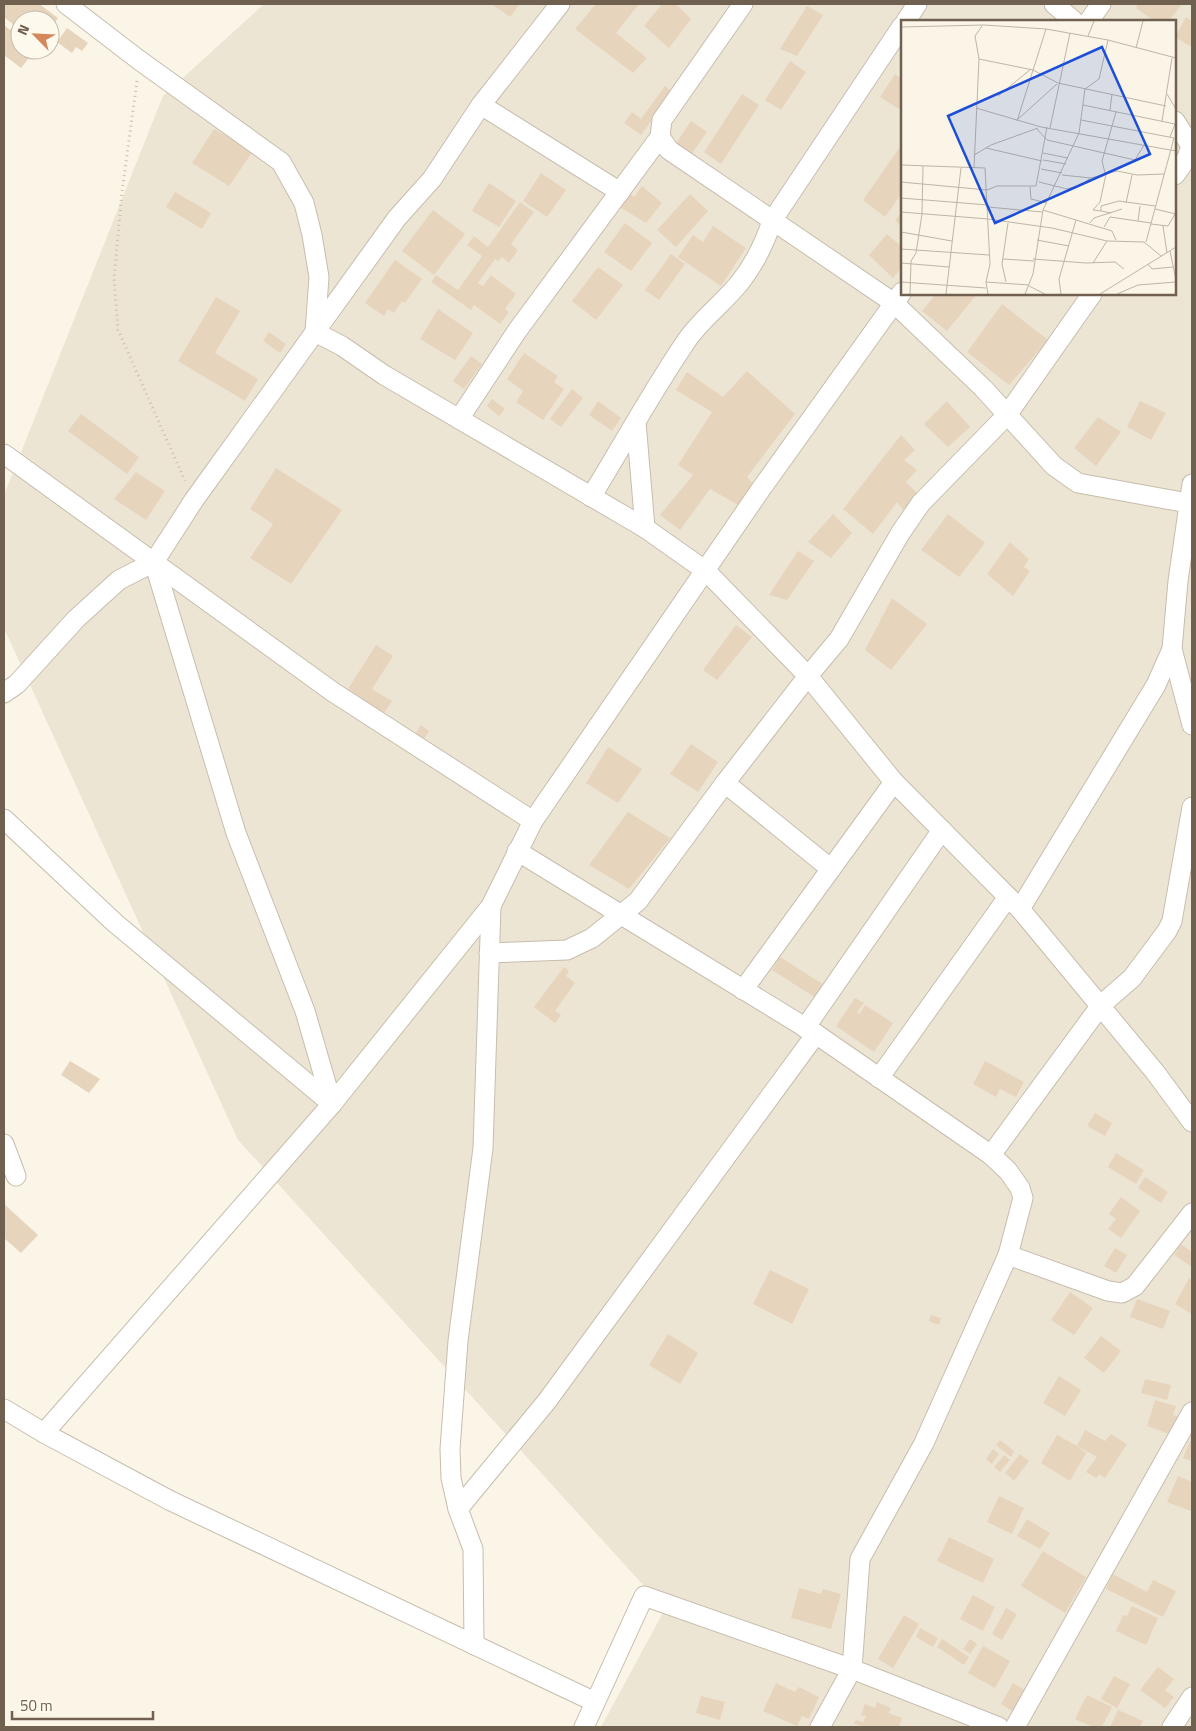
<svg xmlns="http://www.w3.org/2000/svg" width="1196" height="1731" font-family="'Titillium Web',sans-serif">
	<rect width="100%" height="100%" fill="#faf5e7"/>
	<path fill="#ede5d4" fill-rule="evenodd" d="M264,4H1192V1727H601L665,1609L238,1140L4,628V495L163,96ZM902,21H1175V294H902Z"/>
	<g fill="#e7d4bd">
		<polygon points="4,4 39,4 58,18 50,29 50,20 20,20 20,50 35,50 21,68 4,55 4,25 10,30 14,25 4,17"/>
		<polygon points="492,4 518,4 519,5 510,17"/>
		<polygon points="596,4 639,4 616,33 647,58 633,73 575,29"/>
		<polygon points="662,4 676,4 691,19 669,48 644,26"/>
		<polygon points="1138,4 1182,4 1169,21 1154,21 1136,8"/>
		<polygon points="807,6 823,15 797,56 780,49"/>
		<polygon points="1186,17 1192,21 1192,47 1175,37"/>
		<polygon points="67,28 88,43 82,51 76,47 72,53 57,42"/>
		<polygon points="790,61 806,72 781,110 765,100"/>
		<polygon points="895,74 902,79 902,111 880,97"/>
		<polygon points="665,86 672,92 641,135 624,123 632,112 641,119"/>
		<polygon points="742,94 759,105 721,164 704,152"/>
		<polygon points="691,121 707,132 690,156 675,145"/>
		<polygon points="214,129 253,151 229,186 192,163"/>
		<polygon points="900,147 902,148 902,193 885,217 863,200"/>
		<polygon points="541,173 566,190 547,217 523,201"/>
		<polygon points="489,183 516,201 499,227 472,211"/>
		<polygon points="642,186 662,203 646,223 621,208 628,192 634,197"/>
		<polygon points="175,192 211,213 202,229 166,207"/>
		<polygon points="690,194 708,211 676,247 657,230"/>
		<polygon points="520,202 534,212 511,244 518,250 509,263 502,257 498,261 495,259 478,283 483,286 491,275 516,294 505,309 509,312 500,324 474,305 471,310 431,282 436,275 458,290 482,256 467,245 474,236 488,247"/>
		<polygon points="433,210 465,234 434,275 402,251"/>
		<polygon points="902,211 902,226 895,221"/>
		<polygon points="625,223 652,243 631,271 604,252"/>
		<polygon points="713,226 746,248 721,286 678,257 693,235 703,242"/>
		<polygon points="887,234 902,247 902,267 893,278 869,255"/>
		<polygon points="671,254 685,264 659,300 645,290"/>
		<polygon points="395,260 422,279 405,303 402,301 394,313 388,309 384,316 365,303"/>
		<polygon points="598,267 623,285 596,320 572,301"/>
		<polygon points="936,294 977,294 947,331 922,311"/>
		<polygon points="216,297 240,311 215,353 258,379 245,401 178,361"/>
		<polygon points="1002,304 1048,340 1009,385 967,352"/>
		<polygon points="438,309 473,333 455,360 420,339"/>
		<polygon points="269,332 286,344 280,353 263,341"/>
		<polygon points="524,353 558,376 554,382 564,389 543,420 516,402 523,391 507,379"/>
		<polygon points="471,356 482,364 464,389 453,381"/>
		<polygon points="747,371 795,414 747,477 754,485 738,505 710,489 680,530 660,515 693,475 678,465 712,412 676,390 687,372 723,397"/>
		<polygon points="572,389 583,398 561,427 550,419"/>
		<polygon points="492,399 505,409 499,416 487,406"/>
		<polygon points="598,401 621,418 612,431 589,415"/>
		<polygon points="947,401 970,427 948,447 924,424"/>
		<polygon points="1140,401 1166,413 1151,440 1127,427"/>
		<polygon points="81,414 139,457 127,474 68,431"/>
		<polygon points="1098,417 1121,432 1096,466 1074,448"/>
		<polygon points="901,435 915,450 904,460 917,470 906,482 918,494 903,510 897,502 873,534 843,509"/>
		<polygon points="276,468 342,510 291,584 250,558 273,524 250,509"/>
		<polygon points="136,472 165,491 146,520 114,499"/>
		<polygon points="833,514 852,533 831,558 808,542"/>
		<polygon points="948,514 985,543 959,577 921,550"/>
		<polygon points="1010,542 1029,559 1024,567 1030,571 1013,596 987,574"/>
		<polygon points="798,551 814,561 787,600 769,595"/>
		<polygon points="892,598 927,624 891,670 865,650"/>
		<polygon points="736,625 752,637 717,680 703,670"/>
		<polygon points="376,645 393,656 372,689 392,701 384,713 348,689"/>
		<polygon points="421,725 429,731 422,742 414,736"/>
		<polygon points="691,744 718,762 698,792 670,774"/>
		<polygon points="608,747 642,769 618,803 586,783"/>
		<polygon points="628,812 670,838 629,889 589,865"/>
		<polygon points="780,957 827,987 819,1000 772,970"/>
		<polygon points="564,967 569,971 566,976 575,983 555,1011 561,1015 555,1023 534,1007"/>
		<polygon points="855,998 864,1003 857,1012 860,1014 865,1005 893,1023 874,1052 836,1026"/>
		<polygon points="70,1061 100,1079 89,1093 61,1075"/>
		<polygon points="985,1061 1024,1082 1016,1097 1000,1089 996,1097 973,1084"/>
		<polygon points="1095,1113 1112,1123 1105,1136 1087,1126"/>
		<polygon points="1116,1153 1144,1170 1136,1184 1108,1167"/>
		<polygon points="1145,1177 1168,1192 1161,1203 1138,1188"/>
		<polygon points="1121,1197 1140,1211 1121,1238 1108,1229 1116,1219 1109,1214"/>
		<polygon points="4,1204 38,1235 21,1253 4,1238"/>
		<polygon points="1181,1244 1192,1252 1192,1267 1174,1255"/>
		<polygon points="1115,1248 1127,1255 1116,1273 1104,1266"/>
		<polygon points="770,1270 809,1289 792,1324 753,1304"/>
		<polygon points="1189,1278 1192,1280 1192,1314 1175,1304"/>
		<polygon points="1070,1292 1093,1308 1074,1335 1051,1320"/>
		<polygon points="1137,1299 1170,1311 1163,1329 1130,1317"/>
		<polygon points="931,1315 941,1318 939,1325 929,1321"/>
		<polygon points="668,1334 698,1353 680,1384 649,1365"/>
		<polygon points="1101,1336 1121,1351 1104,1373 1084,1358"/>
		<polygon points="1059,1376 1081,1390 1065,1416 1043,1403"/>
		<polygon points="1145,1379 1171,1385 1167,1400 1141,1393"/>
		<polygon points="1155,1400 1176,1406 1173,1415 1180,1417 1175,1433 1171,1429 1169,1434 1147,1426"/>
		<polygon points="1085,1430 1105,1441 1111,1434 1127,1444 1105,1478 1099,1474 1096,1478 1086,1472 1097,1457 1077,1446 1086,1453 1070,1481 1041,1463 1057,1435 1077,1446"/>
		<polygon points="1000,1440 1014,1451 1011,1457 996,1445"/>
		<polygon points="1190,1441 1192,1442 1192,1461 1183,1458"/>
		<polygon points="993,1449 999,1454 992,1464 986,1459"/>
		<polygon points="1020,1454 1029,1461 1014,1481 1005,1473"/>
		<polygon points="1004,1455 1010,1460 1000,1472 994,1467"/>
		<polygon points="1178,1476 1192,1482 1191,1511 1167,1502"/>
		<polygon points="999,1496 1024,1508 1012,1534 987,1522"/>
		<polygon points="1027,1519 1050,1533 1040,1549 1017,1536"/>
		<polygon points="949,1537 994,1559 983,1583 937,1561"/>
		<polygon points="1043,1551 1086,1577 1065,1613 1021,1586"/>
		<polygon points="1113,1574 1147,1592 1153,1580 1176,1591 1163,1617 1106,1589"/>
		<polygon points="799,1588 821,1594 823,1589 841,1594 831,1629 791,1618"/>
		<polygon points="973,1595 995,1607 983,1631 960,1619"/>
		<polygon points="1132,1606 1158,1618 1146,1645 1116,1631 1123,1615 1127,1616"/>
		<polygon points="1006,1608 1017,1614 1002,1640 992,1634"/>
		<polygon points="904,1615 919,1624 893,1668 878,1659"/>
		<polygon points="920,1628 938,1638 933,1647 916,1637"/>
		<polygon points="942,1639 969,1657 964,1665 937,1647"/>
		<polygon points="970,1639 977,1644 970,1654 963,1649"/>
		<polygon points="983,1646 1010,1661 995,1688 968,1673"/>
		<polygon points="1158,1667 1174,1679 1165,1690 1174,1697 1165,1708 1140,1690"/>
		<polygon points="1114,1676 1130,1684 1117,1708 1101,1699"/>
		<polygon points="776,1683 795,1692 799,1687 819,1697 809,1719 802,1716 797,1726 763,1711"/>
		<polygon points="1013,1683 1028,1692 1015,1713 1001,1704"/>
		<polygon points="1087,1695 1112,1707 1102,1727 1093,1727 1075,1719"/>
		<polygon points="701,1696 725,1702 720,1720 696,1713"/>
		<polygon points="877,1702 891,1708 889,1713 902,1718 899,1727 863,1727 853,1723 857,1720 863,1722 866,1716 861,1715 865,1704 875,1708"/>
		<polygon points="1118,1710 1143,1721 1140,1727 1110,1727"/>
	</g>
	<g fill="none" stroke-linecap="round" stroke-linejoin="round">
		<defs>
			<g id="street">
				<polyline points="66,4 139,60 281,162 304,203 312,235 319,277 315,332"/>
				<polyline points="1054,4 1074,21"/>
				<polyline points="906,21 917,4"/>
				<polyline points="1089,21 1101,4"/>
				<polyline points="481,105 620,192"/>
				<polyline points="1175,121 1191,146 1187,158 1175,175"/>
				<polyline points="660,137 669,150 894,303 983,388 1054,466 1078,483 1188,503"/>
				<polyline points="315,332 342,346 384,375 645,528 706,571 808,676 894,782 1020,909 1155,1072 1192,1122"/>
				<polyline points="459,419 517,331 660,137 662,120 743,4"/>
				<polyline points="636,422 645,528"/>
				<polyline points="4,454 333,692 533,821"/>
				<path d="M591,497C623,445 652,391 687,340C702,318 725,302 741,281C755,263 765,242 772,221L902,26"/>
				<polyline points="154,562 236,833 305,1011 332,1104"/>
				<polyline points="1172,649 1192,725"/>
				<polyline points="4,693 17,684 76,619 119,580 154,562 194,500 397,218 432,179 481,105 560,4"/>
				<polyline points="725,783 831,869"/>
				<polyline points="4,819 115,923 332,1104"/>
				<polyline points="517,851 816,1034 991,1155 1008,1171 1020,1188 1023,1198 1008,1255 924,1443 860,1559 852,1669 820,1727"/>
				<polyline points="1020,909 1156,685 1172,649 1178,581 1192,484"/>
				<polyline points="489,953 567,950 592,938 638,901 725,783 808,676 839,639 901,532 921,503 1007,415 1092,294"/>
				<polyline points="743,990 894,782"/>
				<polyline points="805,1028 942,830"/>
				<polyline points="879,1078 1008,897"/>
				<polyline points="4,1144 16,1176"/>
				<polyline points="991,1155 1101,1005 1132,978 1167,931 1172,921 1192,807"/>
				<polyline points="1008,1255 1108,1291 1122,1293 1135,1286 1192,1213"/>
				<polyline points="4,1409 44,1433 171,1501 595,1702"/>
				<polyline points="44,1433 332,1104 491,906 533,821 761,489 902,292"/>
				<polyline points="458,1509 547,1401 816,1034"/>
				<polyline points="474,1645 473,1549 458,1509 451,1478 450,1449 458,1341 483,1148 491,906"/>
				<polyline points="584,1727 644,1596 852,1669 999,1727"/>
				<polyline points="1015,1727 1192,1412"/>
				<polyline points="1172,1727 1192,1697"/>
			</g>
		</defs>
		<use href="#street" stroke="#c7bdad" stroke-width="21"/>
		<polyline stroke="#d1bda6" stroke-width="3" stroke-dasharray="1 4" stroke-linecap="butt" points="137,81 122,192 114,279 118,330 185,481"/>
		<use href="#street" stroke="#fff" stroke-width="19"/>
	</g>
	<g transform="translate(901 20)">
		<rect width="275" height="275" fill="#faf5e7"/>
		<path fill="none" stroke="#bfb5a5" stroke-width="1" d="M0,7L83,5L145,9L207,20L275,38M187,16L193,1M235,28L242,1M78,39L132,50L157,63L265,86M184,69L198,59L207,20M266,74L275,89M97,76L130,49M182,85L274,104L269,117M75,88L140,107L275,131M209,90L211,74M116,100L156,64M180,100L273,118L245,222M116,101L145,9M261,101L271,38M149,108L169,13M136,109L146,120L234,140L243,125M85,128L141,141M142,133L167,138M73,135L90,125L137,108M142,140L165,144M0,145L84,148L89,244L85,262L87,274M73,148L78,39L74,16L81,6M140,149L161,153M204,153L201,141L215,92M161,155L190,158L216,151L236,155L263,154M0,162L86,170L96,166H135L146,107M138,162L166,169L181,165L189,158M129,167L130,179L146,183M0,178L87,185M225,183L231,155M87,187L141,192M254,189L275,194M142,190L211,211L215,220M200,191L192,190L199,182L205,154M0,192L87,199L151,208L206,221L243,222L260,236M210,193L200,191V186L218,181L254,186M237,201L239,186M189,203L193,198L221,189M250,204L267,206L274,194M262,206L266,233M203,207L209,197L250,203M0,212L51,221M136,220L168,226M0,229L88,235M269,231L275,260M102,239L133,241M132,239L185,243L214,242L223,249M0,243L48,247M192,243L206,221M247,244L251,249L272,247M0,262L85,268M85,262L128,265M105,262L101,244L107,203M128,266L144,274M9,274L10,241L15,233L21,194L22,146M45,274L60,148M124,274L132,254L142,190L178,113L184,69M160,274L158,259L175,200M199,274L275,227M216,274L237,265L275,262"/>
		<path fill="#1d4ed8" fill-opacity="0.15" stroke="#1d4ed8" stroke-width="2.5" d="M201,27L249,134L94,203L47,96Z"/>
		<rect width="275" height="275" fill="none" stroke="#70604f" stroke-width="2.5"/>
	</g>
	<rect width="1196" height="1731" fill="none" stroke="#70604f" stroke-width="10"/>
	<g transform="translate(35 35) rotate(294)"><circle r="24" fill="#fdf9ed" stroke="#c5bcae"/>
	<path d="M0-4L9 19L0 12L-9 19Z" fill="#d5895b"/>
	<text y="-8" font-size="14" font-weight="bold" text-anchor="middle" fill="#70604f">N</text>
	</g>
	<path d="M12 1711v8h141v-8" fill="none" stroke="#70604f" stroke-width="2.5"/>
	<text x="20" y="1711" font-size="15" fill="#70604f" stroke="#fdf9ed" stroke-width="4" paint-order="stroke">50 m</text>
</svg>
